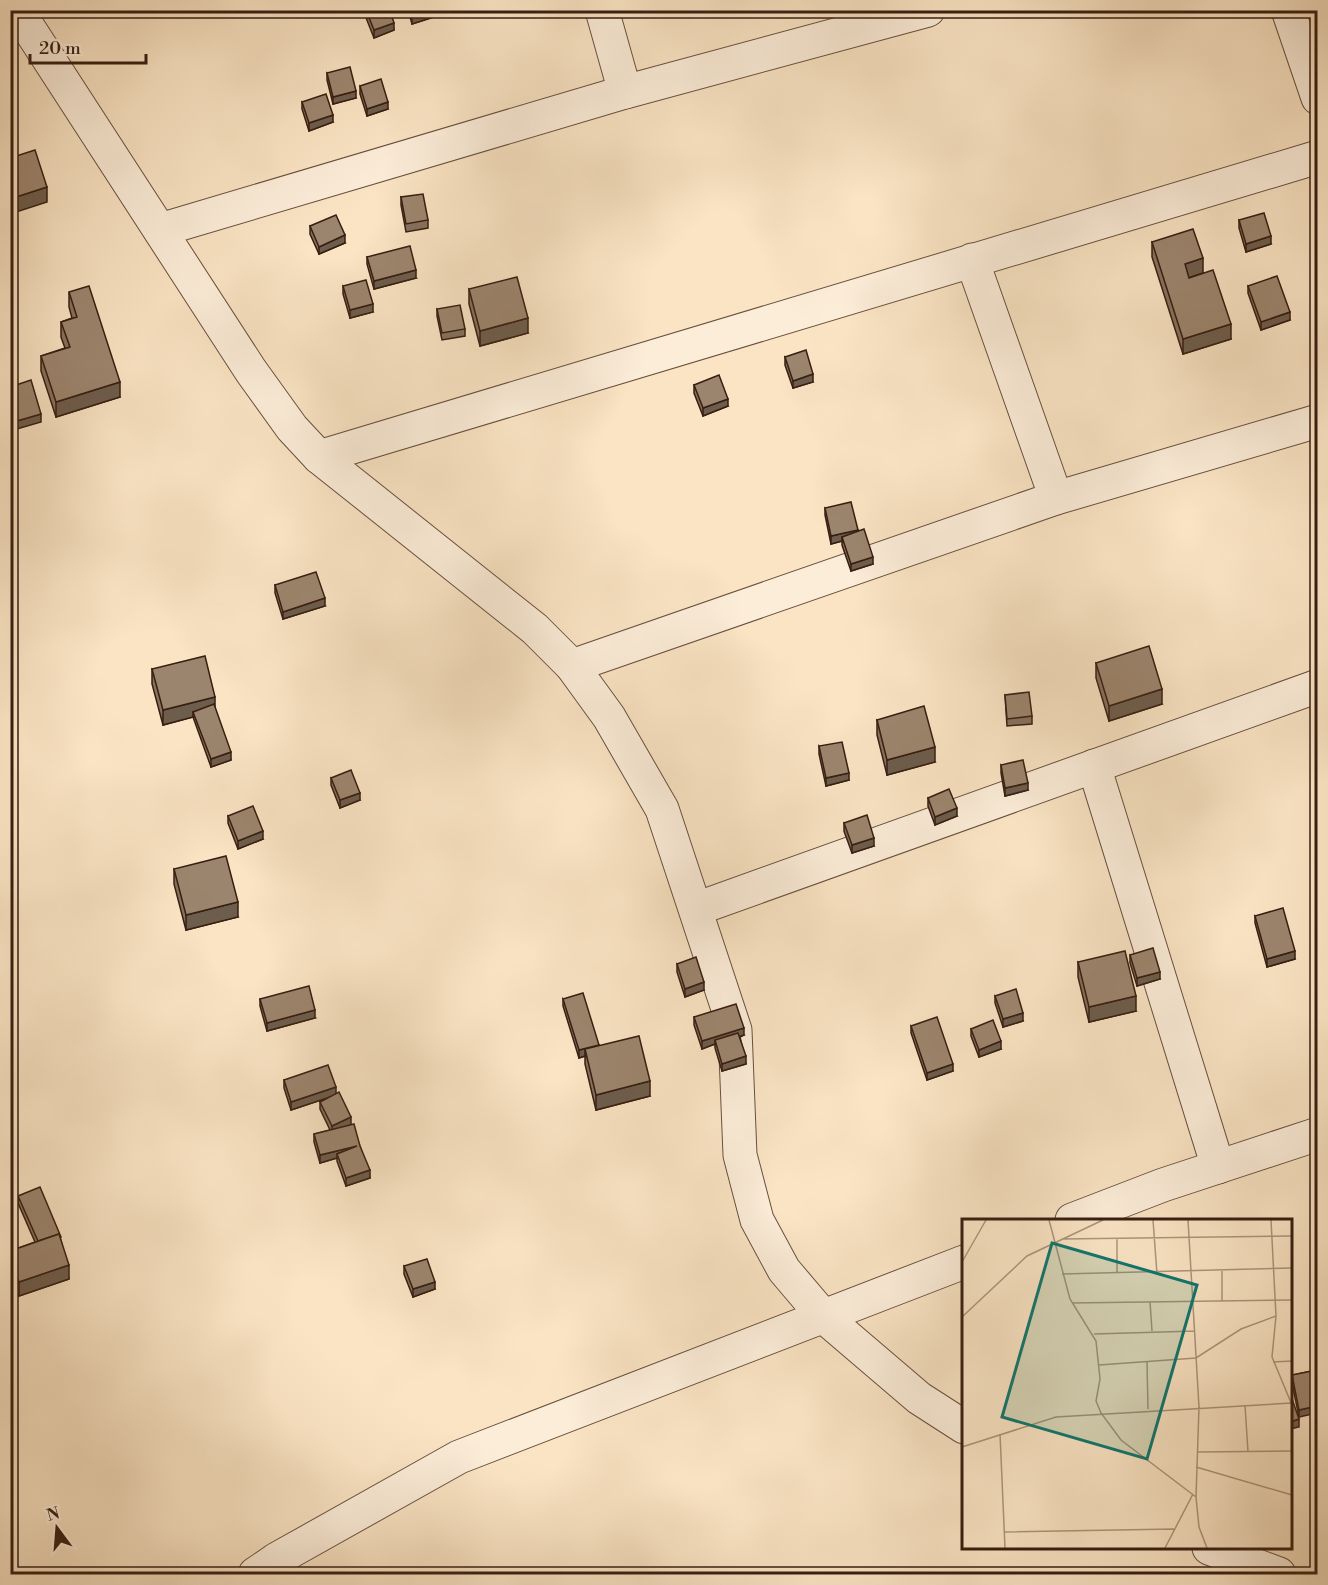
<svg xmlns="http://www.w3.org/2000/svg" width="1328" height="1585" font-family="'Libre Bodoni',serif">
	<rect width="100%" height="100%" fill="#fae4c4"/>
	<filter id="stains"><feTurbulence type="fractalNoise" baseFrequency=".00333" numOctaves="4"/><feColorMatrix values="0 0 0 0 .2 0 0 0 0 .09 0 0 0 0 .02 0 0 0 .5 -.17"/></filter>
	<radialGradient id="worn" r=".72"><stop offset=".6" stop-color="#630" stop-opacity="0"/><stop offset="1" stop-color="#630" stop-opacity=".3"/></radialGradient>
	<g fill="none" stroke-linecap="round" stroke-linejoin="round">
		<defs>
			<g id="street">
				<polyline points="17,10 251,371 292,428 319,457 535,629 572,666 609,717 662,809 735,1030 740,1155 757,1220 784,1270 823,1316 919,1398 964,1427"/>
				<polyline points="602,10 625,92"/>
				<polyline points="1288,10 1318,98"/>
				<polyline points="160,230 625,92 928,10"/>
				<polyline points="972,260 1056,498"/>
				<polyline points="319,457 1318,157"/>
				<polyline points="572,666 1056,498 1318,421"/>
				<polyline points="1094,766 1218,1167"/>
				<polyline points="696,909 1318,686"/>
				<polyline points="1072,1220 1163,1185 1318,1134"/>
				<polyline points="1209,1548 1279,1574"/>
				<polyline points="255,1574 277,1559 459,1457 964,1262"/>
			</g>
		</defs>
		<use href="#street" stroke="#68503e" stroke-width="35"/>
		<use href="#street" stroke="#fcedd9" stroke-width="33"/>
	</g>
	<g fill="#86725f" stroke="#371e11" stroke-width="1.5">
		<polygon points="363,10 390,10 394,30 374,38"/>
		<polygon points="408,10 434,10 434,17 412,24"/>
		<polygon points="327,73 356,98 333,104 327,80"/>
		<polygon points="360,86 388,109 367,116 360,94"/>
		<polygon points="302,102 333,122 309,131 302,109"/>
		<polygon points="401,197 428,220 428,228 406,232 401,205"/>
		<polygon points="1239,220 1271,244 1246,252 1239,228"/>
		<polygon points="310,226 345,243 319,254 310,234"/>
		<polygon points="1152,242 1203,273 1189,277 1231,339 1183,354 1152,257"/>
		<polygon points="367,257 416,278 374,289 367,264"/>
		<polygon points="343,286 373,312 350,318 343,294"/>
		<polygon points="1248,286 1290,320 1261,330 1248,293"/>
		<polygon points="469,289 528,333 480,346 469,304"/>
		<polygon points="69,292 120,397 56,417 41,371 41,356 65,348 61,337 61,322 72,318 69,307"/>
		<polygon points="437,309 465,329 465,336 442,340 437,316"/>
		<polygon points="785,357 813,382 793,388 785,365"/>
		<polygon points="694,385 728,406 703,416 694,393"/>
		<polygon points="825,508 858,531 873,564 851,571 842,545 842,541 831,544 825,515"/>
		<polygon points="275,585 325,606 283,619 275,593"/>
		<polygon points="1096,663 1162,704 1109,721 1096,678"/>
		<polygon points="152,669 215,708 231,760 211,767 193,717 163,725 152,684"/>
		<polygon points="1005,695 1032,716 1032,724 1007,726"/>
		<polygon points="877,720 935,762 887,775 877,735"/>
		<polygon points="819,746 849,780 826,786 819,754"/>
		<polygon points="1001,765 1028,790 1005,796 1001,773"/>
		<polygon points="331,778 360,800 340,808 331,785"/>
		<polygon points="928,798 957,816 935,825 928,806"/>
		<polygon points="228,816 263,839 238,849 228,823"/>
		<polygon points="844,823 874,846 852,853 844,831"/>
		<polygon points="174,869 238,917 186,930 174,884"/>
		<polygon points="1255,916 1295,959 1267,967 1255,923"/>
		<polygon points="1130,955 1160,979 1137,986 1130,963"/>
		<polygon points="1078,962 1136,1011 1089,1022 1078,977"/>
		<polygon points="677,964 704,990 685,997 677,972"/>
		<polygon points="995,996 1023,1021 1003,1027 995,1003"/>
		<polygon points="260,999 315,1018 267,1031 260,1006"/>
		<polygon points="563,999 599,1046 650,1096 596,1110 585,1064 585,1056 579,1058 563,1006"/>
		<polygon points="694,1017 744,1035 740,1037 746,1064 722,1071 715,1048 715,1044 702,1049 694,1025"/>
		<polygon points="911,1026 953,1071 927,1080 911,1033"/>
		<polygon points="971,1029 1001,1049 979,1057 971,1036"/>
		<polygon points="284,1080 336,1094 351,1125 360,1146 370,1178 346,1186 337,1161 337,1158 320,1163 314,1142 314,1134 330,1130 320,1109 320,1102 330,1097 291,1110 284,1088"/>
		<polygon points="18,1196 61,1240 69,1279 19,1296 10,1272 10,1251 35,1242 18,1203"/>
		<polygon points="404,1266 435,1289 413,1297 404,1274"/>
		<polygon points="1312,1371 1299,1417 1292,1383 1292,1375"/>
	</g>
	<g fill="#6d5d4d" stroke="#371e11" stroke-width="1.5">
		<polygon points="432,10 434,10 434,17 412,24 412,16"/>
		<polygon points="394,23 394,30 374,38 374,30"/>
		<polygon points="356,91 356,98 333,104 333,97"/>
		<polygon points="388,102 388,109 367,116 367,109"/>
		<polygon points="333,115 333,122 309,131 309,123"/>
		<polygon points="47,187 47,202 10,214 10,199"/>
		<polygon points="345,235 345,243 319,254 319,247"/>
		<polygon points="1271,236 1271,244 1246,252 1246,244"/>
		<polygon points="1203,258 1203,273 1185,279 1185,264"/>
		<polygon points="416,270 416,278 374,289 374,281"/>
		<polygon points="373,304 373,312 350,318 350,310"/>
		<polygon points="1290,312 1290,320 1261,330 1261,322"/>
		<polygon points="528,318 528,333 480,346 480,331"/>
		<polygon points="1231,324 1231,339 1183,354 1183,339"/>
		<polygon points="813,374 813,382 793,388 793,381"/>
		<polygon points="120,382 120,397 56,417 56,402"/>
		<polygon points="728,399 728,406 703,416 703,408"/>
		<polygon points="41,414 41,422 10,431 10,423"/>
		<polygon points="858,530 858,537 842,537 842,541 831,544 831,536"/>
		<polygon points="873,557 873,564 851,571 851,564"/>
		<polygon points="325,598 325,606 283,619 283,612"/>
		<polygon points="1162,689 1162,704 1109,721 1109,706"/>
		<polygon points="215,697 215,712 193,712 193,717 163,725 163,710"/>
		<polygon points="935,747 935,762 887,775 887,760"/>
		<polygon points="231,752 231,760 211,767 211,759"/>
		<polygon points="849,773 849,780 826,786 826,778"/>
		<polygon points="1028,783 1028,790 1005,796 1005,788"/>
		<polygon points="360,793 360,800 340,808 340,800"/>
		<polygon points="957,808 957,816 935,825 935,817"/>
		<polygon points="263,831 263,839 238,849 238,841"/>
		<polygon points="874,838 874,846 852,853 852,845"/>
		<polygon points="238,902 238,917 186,930 186,915"/>
		<polygon points="1295,951 1295,959 1267,967 1267,959"/>
		<polygon points="1160,972 1160,979 1137,986 1137,978"/>
		<polygon points="704,982 704,990 685,997 685,989"/>
		<polygon points="1136,996 1136,1011 1089,1022 1089,1007"/>
		<polygon points="315,1010 315,1018 267,1031 267,1023"/>
		<polygon points="1023,1013 1023,1021 1003,1027 1003,1019"/>
		<polygon points="744,1028 744,1035 716,1044 715,1040 715,1044 702,1049 702,1041"/>
		<polygon points="1001,1041 1001,1049 979,1057 979,1050"/>
		<polygon points="599,1045 599,1052 585,1049 585,1056 579,1058 579,1050"/>
		<polygon points="746,1056 746,1064 722,1071 722,1064"/>
		<polygon points="953,1064 953,1071 927,1080 927,1073"/>
		<polygon points="650,1081 650,1096 596,1110 596,1095"/>
		<polygon points="336,1087 336,1095 291,1110 291,1102"/>
		<polygon points="351,1117 351,1125 332,1134 332,1126"/>
		<polygon points="357,1146 337,1154 337,1158 320,1163 320,1155"/>
		<polygon points="370,1170 370,1178 346,1186 346,1178"/>
		<polygon points="69,1265 69,1279 19,1296 19,1282"/>
		<polygon points="435,1282 435,1289 413,1297 413,1289"/>
		<polygon points="1317,1406 1317,1413 1299,1417 1299,1410"/>
		<polygon points="1299,1419 1299,1427 1290,1429 1290,1422"/>
	</g>
	<g fill="#9c856e" stroke="#371e11" stroke-width="1.5">
		<polygon points="366,10 390,10 394,23 374,30"/>
		<polygon points="411,10 432,10 412,16"/>
		<polygon points="350,67 356,91 333,97 327,73"/>
		<polygon points="381,79 388,102 367,109 360,86"/>
		<polygon points="326,94 333,115 309,123 302,102"/>
		<polygon points="35,150 47,187 10,199 10,158"/>
		<polygon points="423,194 428,220 406,224 401,197"/>
		<polygon points="1264,213 1271,236 1246,244 1239,220"/>
		<polygon points="336,215 345,235 319,247 310,226"/>
		<polygon points="1193,229 1203,258 1185,264 1189,278 1213,270 1231,324 1183,339 1152,242"/>
		<polygon points="410,246 416,270 374,281 367,257"/>
		<polygon points="1277,276 1290,312 1261,322 1248,286"/>
		<polygon points="517,277 528,318 480,331 469,289"/>
		<polygon points="366,280 373,304 350,310 343,286"/>
		<polygon points="89,286 120,382 56,402 41,356 70,347 61,322 77,317 69,292"/>
		<polygon points="460,305 465,329 442,333 437,309"/>
		<polygon points="806,350 813,374 793,381 785,357"/>
		<polygon points="719,375 728,399 703,408 694,385"/>
		<polygon points="31,380 41,414 10,423 10,387"/>
		<polygon points="851,502 858,530 831,536 825,508"/>
		<polygon points="864,529 873,557 851,564 842,537"/>
		<polygon points="316,572 325,598 283,612 275,585"/>
		<polygon points="1149,646 1162,689 1109,706 1096,663"/>
		<polygon points="205,656 215,697 163,710 152,669"/>
		<polygon points="1029,692 1032,716 1007,719 1005,695"/>
		<polygon points="214,704 231,752 211,759 193,712"/>
		<polygon points="924,706 935,747 887,760 877,720"/>
		<polygon points="842,742 849,773 826,778 819,746"/>
		<polygon points="1023,760 1028,783 1005,788 1001,765"/>
		<polygon points="351,770 360,793 340,800 331,778"/>
		<polygon points="949,789 957,808 935,817 928,798"/>
		<polygon points="253,806 263,831 238,841 228,816"/>
		<polygon points="867,815 874,838 852,845 844,823"/>
		<polygon points="226,856 238,902 186,915 174,869"/>
		<polygon points="1283,908 1295,951 1267,959 1255,916"/>
		<polygon points="1153,948 1160,972 1137,978 1130,955"/>
		<polygon points="1125,951 1136,996 1089,1007 1078,962"/>
		<polygon points="696,957 704,982 685,989 677,964"/>
		<polygon points="309,986 315,1010 267,1023 260,999"/>
		<polygon points="1016,989 1023,1013 1003,1019 995,996"/>
		<polygon points="583,993 599,1045 579,1050 563,999"/>
		<polygon points="736,1004 744,1028 702,1041 694,1017"/>
		<polygon points="937,1017 953,1064 927,1073 911,1026"/>
		<polygon points="993,1020 1001,1041 979,1050 971,1029"/>
		<polygon points="738,1033 746,1056 722,1064 715,1040"/>
		<polygon points="639,1036 650,1081 596,1095 585,1049"/>
		<polygon points="328,1065 336,1087 291,1102 284,1080"/>
		<polygon points="339,1092 351,1117 332,1126 320,1102"/>
		<polygon points="354,1124 360,1146 370,1170 346,1178 337,1154 357,1146 320,1155 314,1134"/>
		<polygon points="40,1187 61,1237 60,1237 59,1234 38,1241 18,1196"/>
		<polygon points="59,1234 69,1265 19,1282 10,1257 10,1251"/>
		<polygon points="427,1259 435,1282 413,1289 404,1266"/>
		<polygon points="1312,1371 1317,1399 1317,1406 1299,1410 1292,1375"/>
		<polygon points="1290,1393 1299,1419 1290,1422"/>
	</g>
	<g transform="translate(962 1219)">
		<rect width="330" height="330" fill="#fae4c4"/>
		<path fill="none" stroke="#ac957c" stroke-width="1.5" d="M87,1L108,80L134,122L138,160L134,182L139,194L159,221L234,278M191,1L195,55M226,1L237,188L234,278L237,308L245,329M309,1L314,97L310,138L330,186M100,20L330,17M0,43L24,1M260,52V82M155,54V20M100,55L330,49M188,83L190,112M110,84L330,81M0,98L65,37L141,1M132,115L233,112M185,143L186,190M311,143L330,142M137,146L234,139L279,110L314,97M283,186L286,233M38,215L43,329M0,228L94,198L330,184M235,233L330,232M234,248L330,276M43,313L212,310M203,329L231,275"/>
		<path fill="#0f766e" fill-opacity="0.15" stroke="#0f766e" stroke-width="3" d="M90,24L235,66L185,240L40,198Z"/>
		<rect width="330" height="330" fill="none" stroke="#371e11" stroke-width="3"/>
	</g>
	<rect width="1328" height="1585" fill="none" stroke="#fae4c4" stroke-width="36"/>
	<rect x="12" y="12" width="1304" height="1561" fill="none" stroke="#371e11" stroke-width="3"/>
	<rect x="18" y="18" width="1292" height="1549" fill="none" stroke="#371e11" stroke-width="1.5"/>
	<g transform="translate(57 1528) rotate(344)" stroke="#fcedd9" stroke-width="4.5" paint-order="stroke">
	<path d="M0-4.5L10 22L0 15L-10 22Z" fill="#371e11"/>
	<text y="-9" font-size="16" font-weight="bold" text-anchor="middle" fill="#371e11">N</text>
	</g>
	<path d="M30 54v9h116v-9" fill="none" stroke="#371e11" stroke-width="3"/>
	<text x="39" y="54" font-size="18" fill="#371e11" stroke="#fcedd9" stroke-width="4.5" paint-order="stroke">20 m</text>
	<rect width="100%" height="100%" filter="url(#stains)"/>
	<rect width="100%" height="100%" fill="url(#worn)"/>
</svg>
